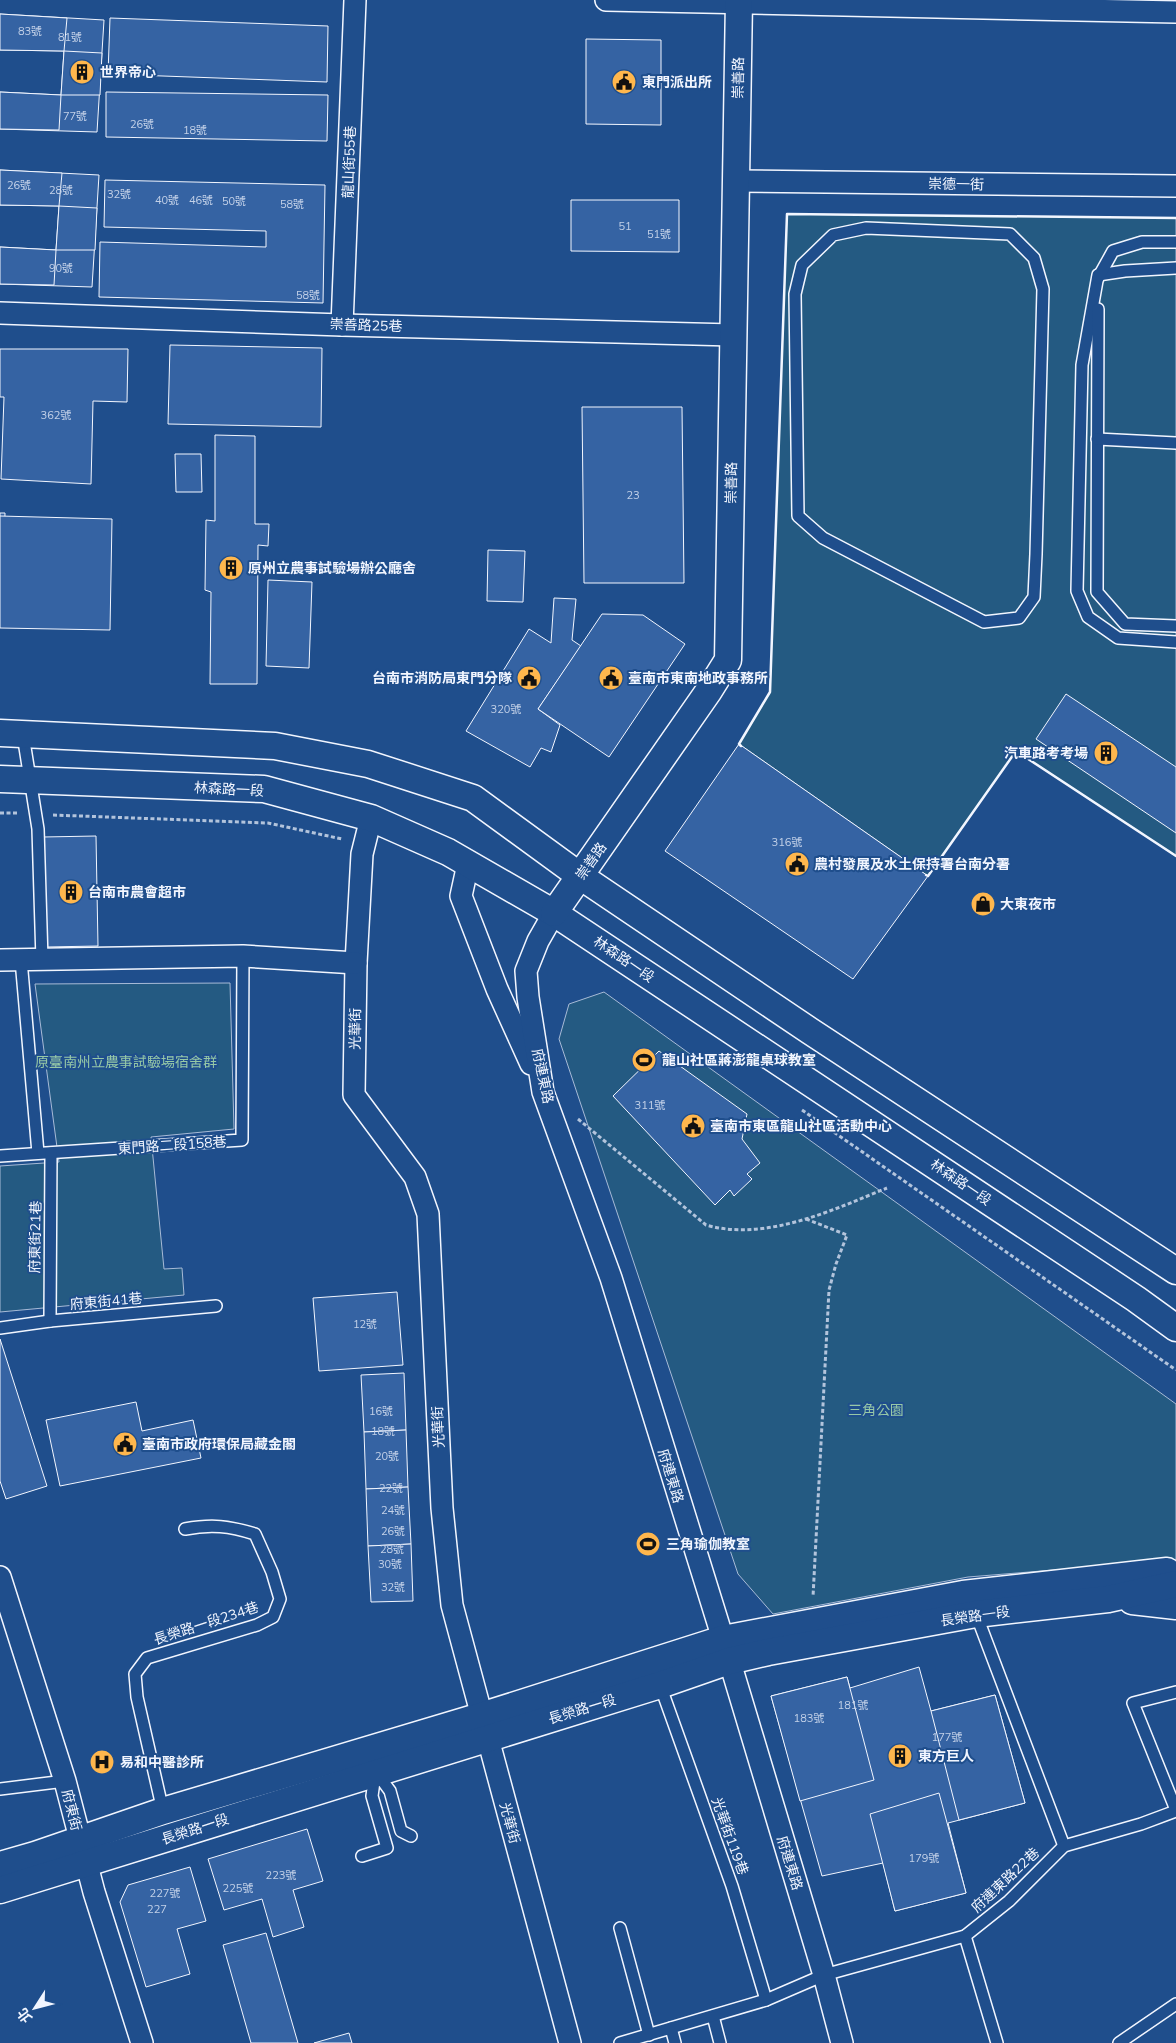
<svg xmlns="http://www.w3.org/2000/svg" width="1176" height="2043" font-family="Mulish,'Noto Sans TC',sans-serif">
	<rect width="100%" height="100%" fill="#1f4e8c"/>
	<g fill="#245a82" stroke="#a8bbd7">
		<polygon points="787,214 1176,218 1176,856 1016,751 928,876 739,744 770,692"/>
		<polygon points="230,983 234,1129 151,1137 164,1269 182,1268 184,1295 0,1312 0,1166 59,1162 35,984"/>
		<polygon points="604,992 1176,1404 1176,1560 968,1577 773,1614 738,1574 559,1039 569,1004"/>
	</g>
	<g fill="#3563a3" stroke="#f2f6ff">
		<polygon points="0,14 104,20 97,132 0,129 0,92 61,95 64,51 0,50"/>
		<polygon points="0,14 67,18 64,51 0,50"/>
		<polygon points="110,18 328,26 327,82 108,74"/>
		<polygon points="586,39 661,40 661,125 586,124"/>
		<polygon points="64,51 102,53 100,95 61,95"/>
		<polygon points="0,92 61,95 59,130 0,129"/>
		<polygon points="106,92 328,95 327,141 106,137"/>
		<polygon points="0,170 99,175 92,287 0,284 0,247 56,250 59,206 0,205"/>
		<polygon points="0,170 62,173 59,206 0,205"/>
		<polygon points="105,180 325,185 323,303 99,297 100,242 266,247 266,231 104,227"/>
		<polygon points="571,200 679,200 679,252 571,251"/>
		<polygon points="59,206 97,208 95,250 56,250"/>
		<polygon points="0,247 56,250 54,285 0,284"/>
		<polygon points="170,345 322,348 321,427 168,424"/>
		<polygon points="0,349 128,349 127,402 93,401 91,484 1,479 4,397 0,397"/>
		<polygon points="582,407 682,407 684,583 584,583"/>
		<polygon points="215,435 255,436 255,524 269,524 268,546 258,545 257,684 210,684 211,592 205,590 206,520 215,521"/>
		<polygon points="175,454 201,454 202,492 176,492"/>
		<polygon points="0,513 5,513 4,564 0,564"/>
		<polygon points="0,516 112,519 110,630 0,628"/>
		<polygon points="488,550 525,551 523,602 487,601"/>
		<polygon points="268,580 312,582 309,668 266,666"/>
		<polygon points="554,598 576,599 572,640 581,646 538,709 560,725 551,752 541,748 530,767 466,731 529,629 551,643"/>
		<polygon points="602,614 643,615 685,644 609,757 538,709"/>
		<polygon points="1066,694 1176,767 1176,833 1036,739"/>
		<polygon points="739,744 928,876 853,979 665,851"/>
		<polygon points="96,836 98,946 46,947 43,837"/>
		<polygon points="659,1051 747,1114 742,1139 760,1163 747,1174 752,1179 734,1196 730,1190 715,1205 613,1096"/>
		<polygon points="397,1292 403,1365 319,1371 313,1298"/>
		<polygon points="0,1339 47,1486 6,1499 0,1481"/>
		<polygon points="404,1373 406,1430 364,1432 361,1375"/>
		<polygon points="136,1402 142,1431 193,1420 201,1458 60,1486 46,1420"/>
		<polygon points="406,1430 408,1487 366,1489 364,1432"/>
		<polygon points="408,1487 411,1544 368,1546 366,1489"/>
		<polygon points="411,1544 413,1601 371,1602 368,1546"/>
		<polygon points="919,1667 931,1711 995,1695 1025,1803 948,1823 966,1893 895,1911 883,1863 822,1876 771,1696 847,1677 850,1688"/>
		<polygon points="847,1677 874,1780 800,1801 771,1696"/>
		<polygon points="995,1695 1025,1803 959,1820 931,1711"/>
		<polygon points="939,1793 966,1893 895,1911 870,1814"/>
		<polygon points="307,1829 323,1881 293,1890 304,1927 273,1937 262,1899 224,1910 208,1859"/>
		<polygon points="190,1867 206,1921 177,1929 190,1974 146,1987 120,1902 128,1885"/>
		<polygon points="266,1933 298,2043 251,2043 223,1945"/>
		<polygon points="349,2033 352,2043 314,2043"/>
	</g>
	<g fill="none" stroke-linecap="round" stroke-linejoin="round">
		<defs>
			<g id="service">
				<polygon points="866,228 1010,234 1034,258 1043,289 1036,554 1034,597 1019,618 984,622 823,538 798,516 795,294 802,265 833,235"/>
				<polyline points="1176,268 1125,271 1098,275 1082,365 1077,591 1088,617 1118,638 1176,642"/>
				<polyline points="1098,278 1113,251 1142,242 1176,242"/>
				<polyline points="1098,309 1097,592 1125,624 1176,626"/>
				<polyline points="1097,439 1176,443"/>
				<polyline points="23,735 38,829 42,960"/>
				<polyline points="21,960 38,1153"/>
				<polyline points="0,1156 242,1140 243,956"/>
				<polyline points="50,1321 51,1153"/>
				<polyline points="0,1328 50,1321 216,1306"/>
				<polyline points="976,1614 1064,1846"/>
				<polyline points="660,1685 732,1886 766,2000"/>
				<polyline points="1176,1692 1133,1703 1176,1810"/>
				<polyline points="376,1772 390,1791 401,1831 411,1836"/>
				<polyline points="0,1789 65,1781"/>
				<path d="M163,1811L137,1697L135,1674L147,1658L257,1625L273,1617L280,1599L272,1572L255,1534C229,1526 212,1524 185,1529"/>
				<polyline points="362,1856 387,1848 372,1796 375,1774"/>
				<polyline points="620,1928 649,2035"/>
				<polyline points="965,1936 997,2043"/>
				<polyline points="713,2016 720,2043"/>
				<polyline points="671,2028 675,2043"/>
				<polyline points="620,2043 766,2000 824,1975 965,1936 1009,1901 1064,1846 1141,1824 1176,1811"/>
				<polyline points="1119,2043 1176,2004"/>
			</g>
			<g id="minor">
				<polyline points="606,0 1176,12"/>
				<polyline points="736,181 1176,186"/>
				<polyline points="0,313 342,325 733,335"/>
				<polyline points="342,325 355,0"/>
				<polyline points="371,818 362,854 356,963 354,1095 415,1177 428,1214 442,1508 452,1605 570,2043"/>
				<polyline points="468,864 461,896 497,989 531,1064"/>
				<polyline points="554,913 538,941 526,971 528,997 543,1092 611,1278 723,1639 824,1975 842,2043"/>
				<polyline points="0,960 243,956 356,963"/>
				<polyline points="0,1577 65,1781 94,1892 142,2043"/>
			</g>
			<g id="tertiary">
				<polyline points="0,733 275,746 368,764 473,798 580,876 810,1031 1176,1271"/>
				<polyline points="0,779 264,789 371,818 448,852 554,913 1136,1299 1176,1328"/>
				<polyline points="554,913 708,692 728,660 739,0"/>
				<polyline points="1132,1601 1176,1606"/>
				<polyline points="0,1865 35,1855 163,1811 481,1716 723,1639 963,1594 1167,1571"/>
				<polyline points="0,1890 660,1685 729,1661 768,1652 976,1614 1108,1599 1176,1584"/>
			</g>
		</defs>
		<use href="#service" stroke="#f2f6ff" stroke-width="14"/>
		<use href="#minor" stroke="#f2f6ff" stroke-width="24"/>
		<use href="#tertiary" stroke="#f2f6ff" stroke-width="29"/>
		<g stroke="#b3c4dc" stroke-width="3" stroke-dasharray="4 2.5" stroke-linecap="butt">
			<polyline points="0,813 19,813"/>
			<polyline points="53,815 268,823 342,839"/>
			<polyline points="802,1110 1176,1370"/>
			<path d="M578,1119L706,1225C765,1242 833,1210 887,1188"/>
			<polyline points="806,1219 847,1235 836,1264 829,1290 813,1597"/>
		</g>
		<use href="#service" stroke="#1f4e8c" stroke-width="11"/>
		<use href="#minor" stroke="#1f4e8c" stroke-width="21"/>
		<use href="#tertiary" stroke="#1f4e8c" stroke-width="26"/>
		<g stroke="#f2f6ff" stroke-width="2.5">
			<polyline points="741,746 739,744 770,692 787,214 1176,218"/>
			<polyline points="926,875 928,876 1016,751 1176,856"/>
		</g>
	</g>
	<defs>
		<symbol id="building-disc" viewBox="-11 -11 22 22"><circle r="9.5" fill="#ffb74d" stroke="#1f4e8c"/><path d="M-4-6H4V6H1V3H-1V6H-4ZM-2.5-4.3h1.7v1.8h-1.7ZM.8-4.3h1.7v1.8H.8ZM-2.5-1h1.7V.8h-1.7ZM.8-1h1.7V.8H.8Z" fill="#111"/></symbol>
		<symbol id="civic-disc" viewBox="-11 -11 22 22"><circle r="9.5" fill="#ffb74d" stroke="#1f4e8c"/><path d="M-.6-6.5H3V-4.5H.6V-3L4-1V1h2V6H-6V1h2V-1L-.6-3ZM-1.2 2.5V6h2.4V2.5Z" fill="#111"/></symbol>
		<symbol id="shop-disc" viewBox="-11 -11 22 22"><circle r="9.5" fill="#ffb74d" stroke="#1f4e8c"/><path d="M-5-2.5h2.3a2.7 3.5 0 0 1 5.4 0H5L5.5 6h-11ZM-1.5-2.5h3a1.5 2.3 0 0 0-3 0Z" fill="#111"/></symbol>
		<symbol id="stadium-disc" viewBox="-11 -11 22 22"><circle r="9.5" fill="#ffb74d" stroke="#1f4e8c"/><path d="M0-5a6.5 5 0 1 0 0 10a6.5 5 0 1 0 0-10ZM-3.5-1.8h7v3.6h-7Z" fill="#111"/></symbol>
		<symbol id="hospital-disc" viewBox="-11 -11 22 22"><circle r="9.5" fill="#ffb74d" stroke="#1f4e8c"/><path d="M-5-5h3v3.5h4V-5h3V5h-3V1.5h-4V5h-3Z" fill="#111"/></symbol>
	</defs>
	<g fill-rule="evenodd">
		<use href="#building-disc" x="68" y="58" width="28" height="28"/>
		<use href="#civic-disc" x="610" y="68" width="28" height="28"/>
		<use href="#building-disc" x="217" y="554" width="28" height="28"/>
		<use href="#civic-disc" x="515" y="664" width="28" height="28"/>
		<use href="#civic-disc" x="597" y="664" width="28" height="28"/>
		<use href="#building-disc" x="1092" y="739" width="28" height="28"/>
		<use href="#civic-disc" x="783" y="850" width="28" height="28"/>
		<use href="#building-disc" x="57" y="878" width="28" height="28"/>
		<use href="#shop-disc" x="969" y="890" width="28" height="28"/>
		<use href="#stadium-disc" x="630" y="1046" width="28" height="28"/>
		<use href="#civic-disc" x="679" y="1112" width="28" height="28"/>
		<use href="#civic-disc" x="111" y="1430" width="28" height="28"/>
		<use href="#stadium-disc" x="634" y="1530" width="28" height="28"/>
		<use href="#building-disc" x="886" y="1742" width="28" height="28"/>
		<use href="#hospital-disc" x="88" y="1748" width="28" height="28"/>
	</g>
	<g text-anchor="middle" stroke-width="4" stroke-linejoin="round" paint-order="stroke">
		<g font-size="11" fill="#c3d1e8">
			<text x="30" y="35">83號</text>
			<text x="70" y="41">81號</text>
			<text x="75" y="120">77號</text>
			<text x="142" y="128">26號</text>
			<text x="195" y="134">18號</text>
			<text x="19" y="189">26號</text>
			<text x="61" y="194">28號</text>
			<text x="119" y="198">32號</text>
			<text x="167" y="204">40號</text>
			<text x="201" y="204">46號</text>
			<text x="234" y="205">50號</text>
			<text x="292" y="208">58號</text>
			<text x="625" y="230">51</text>
			<text x="659" y="238">51號</text>
			<text x="61" y="272">90號</text>
			<text x="308" y="299">58號</text>
			<text x="56" y="419">362號</text>
			<text x="633" y="499">23</text>
			<text x="506" y="713">320號</text>
			<text x="787" y="846">316號</text>
			<text x="650" y="1109">311號</text>
			<text x="365" y="1328">12號</text>
			<text x="381" y="1415">16號</text>
			<text x="383" y="1435">18號</text>
			<text x="387" y="1460">20號</text>
			<text x="391" y="1492">22號</text>
			<text x="393" y="1514">24號</text>
			<text x="393" y="1535">26號</text>
			<text x="392" y="1553">28號</text>
			<text x="390" y="1568">30號</text>
			<text x="393" y="1591">32號</text>
			<text x="853" y="1709">181號</text>
			<text x="809" y="1722">183號</text>
			<text x="947" y="1741">177號</text>
			<text x="924" y="1862">179號</text>
			<text x="281" y="1879">223號</text>
			<text x="238" y="1892">225號</text>
			<text x="165" y="1897">227號</text>
			<text x="157" y="1913">227</text>
		</g>
		<g font-size="14" font-weight="bold" fill="#f2f6ff" stroke="#1f4e8c" text-anchor="start">
			<text x="100" y="77">世界帝心</text>
			<text x="642" y="87">東門派出所</text>
			<text x="248" y="573">原州立農事試驗場辦公廳舍</text>
			<text x="512" y="683" text-anchor="end">台南市消防局東門分隊</text>
			<text x="628" y="683">臺南市東南地政事務所</text>
			<text x="1088" y="758" text-anchor="end">汽車路考考場</text>
			<text x="814" y="869">農村發展及水土保持署台南分署</text>
			<text x="88" y="897">台南市農會超市</text>
			<text x="1000" y="909">大東夜市</text>
			<text x="662" y="1065">龍山社區蔣澎龍桌球教室</text>
			<text x="710" y="1131">臺南市東區龍山社區活動中心</text>
			<text x="142" y="1449">臺南市政府環保局藏金閣</text>
			<text x="666" y="1549">三角瑜伽教室</text>
			<text x="918" y="1761">東方巨人</text>
			<text x="120" y="1767">易和中醫診所</text>
		</g>
		<g font-size="14" fill="#f2f6ff" stroke="#1f4e8c">
			<text transform="translate(738 78) rotate(-89)" y="5">崇善路</text>
			<text transform="translate(349 162) rotate(-88)" y="5">龍山街55巷</text>
			<text transform="translate(956 184) rotate(1)" y="5">崇德一街</text>
			<text transform="translate(366 325) rotate(2)" y="5">崇善路25巷</text>
			<text transform="translate(731 483) rotate(-89)" y="5">崇善路</text>
			<text transform="translate(229 789) rotate(3)" y="5">林森路一段</text>
			<text transform="translate(591 861) rotate(-55)" y="5">崇善路</text>
			<text transform="translate(624 959) rotate(34)" y="5">林森路一段</text>
			<text transform="translate(355 1029) rotate(-89)" y="5">光華街</text>
			<text transform="translate(543 1076) rotate(78)" y="5">府連東路</text>
			<text transform="translate(172 1145) rotate(-4)" y="5">東門路二段158巷</text>
			<text transform="translate(961 1182) rotate(34)" y="5">林森路一段</text>
			<text transform="translate(35 1237) rotate(-89)" y="5">府東街21巷</text>
			<text transform="translate(106 1301) rotate(-5)" y="5">府東街41巷</text>
			<text transform="translate(438 1427) rotate(-93)" y="5">光華街</text>
			<text transform="translate(671 1476) rotate(73)" y="5">府連東路</text>
			<text transform="translate(975 1616) rotate(-8)" y="5">長榮路一段</text>
			<text transform="translate(206 1623) rotate(-18)" y="5">長榮路一段234巷</text>
			<text transform="translate(582 1709) rotate(-17)" y="5">長榮路一段</text>
			<text transform="translate(72 1810) rotate(76)" y="5">府東街</text>
			<text transform="translate(510 1823) rotate(75)" y="5">光華街</text>
			<text transform="translate(195 1829) rotate(-18)" y="5">長榮路一段</text>
			<text transform="translate(730 1836) rotate(70)" y="5">光華街119巷</text>
			<text transform="translate(790 1863) rotate(73)" y="5">府連東路</text>
			<text transform="translate(1005 1880) rotate(-43)" y="5">府連東路22巷</text>
		</g>
		<g font-size="14" fill="#97c8a6" stroke="#1f4e8c">
			<text x="126" y="1067">原臺南州立農事試驗場宿舍群</text>
			<text x="876" y="1415">三角公園</text>
		</g>
	</g>
	<g transform="translate(35 2008) rotate(234)" stroke="#1f4e8c" stroke-width="4" paint-order="stroke">
	<path d="M0-4L9 19L0 12L-9 19Z" fill="#f2f6ff"/>
	<text y="-8" font-size="14" font-weight="bold" text-anchor="middle" fill="#f2f6ff">北</text>
	</g>
</svg>
